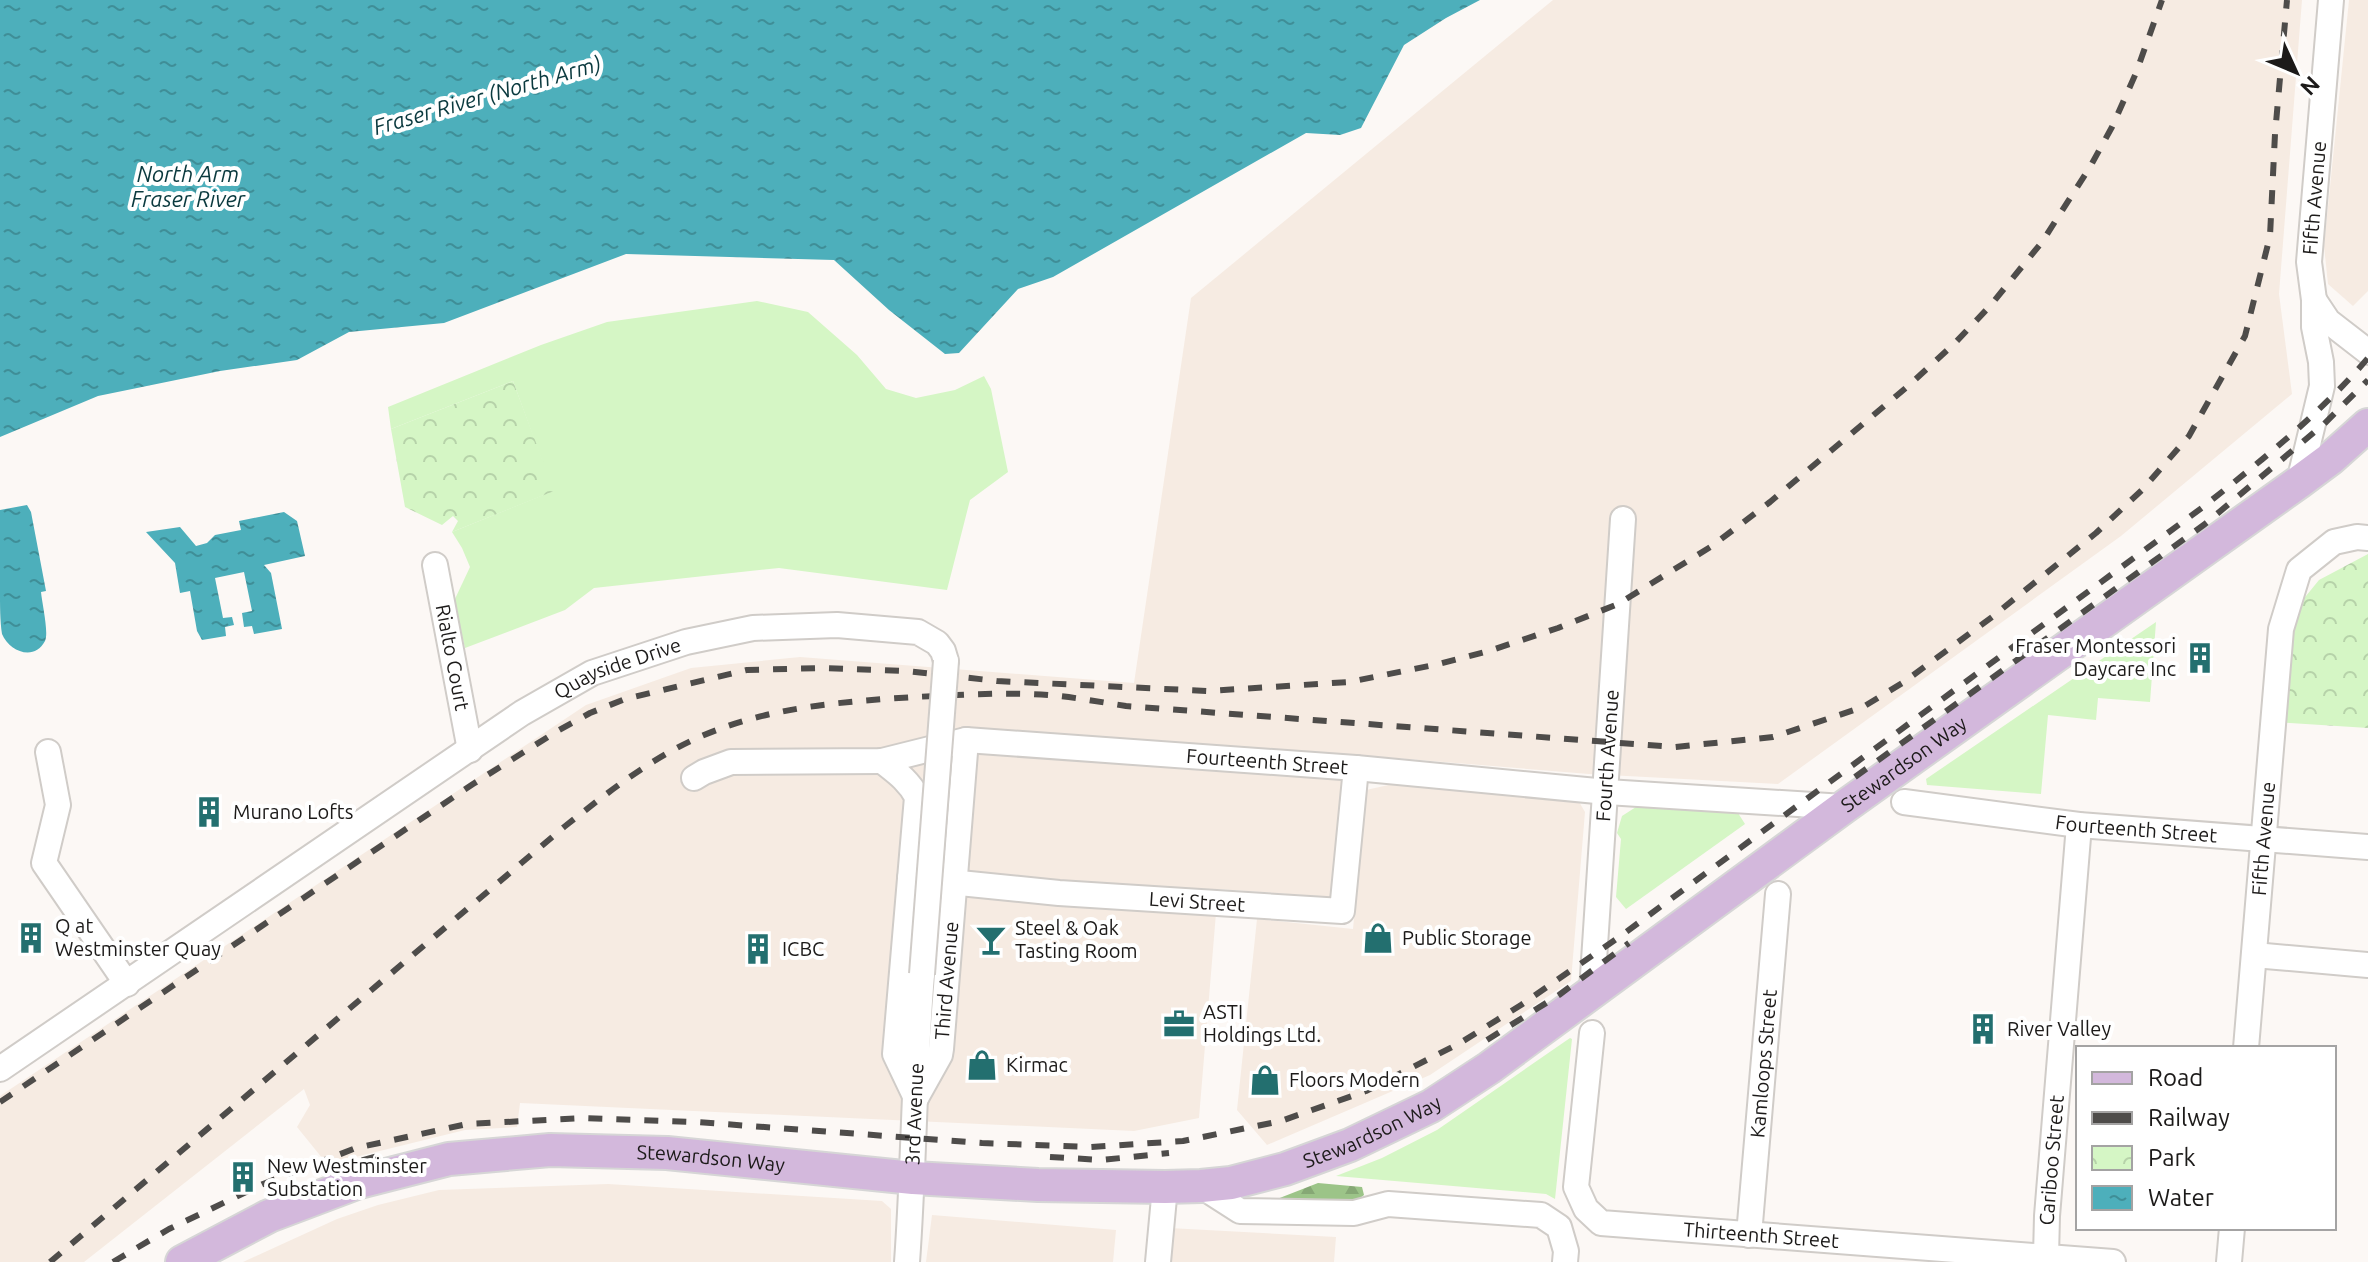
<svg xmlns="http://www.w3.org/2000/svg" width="2368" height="1262" font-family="Ubuntu,sans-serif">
	<defs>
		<pattern id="forest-firs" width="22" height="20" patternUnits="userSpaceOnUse" patternTransform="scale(2)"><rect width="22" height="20" fill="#9cc488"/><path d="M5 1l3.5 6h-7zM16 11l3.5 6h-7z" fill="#86a875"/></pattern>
		<pattern id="park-crowns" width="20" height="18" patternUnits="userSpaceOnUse" patternTransform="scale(2)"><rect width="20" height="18" fill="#d5f6c5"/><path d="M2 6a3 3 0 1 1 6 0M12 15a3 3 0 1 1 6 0" fill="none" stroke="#b6d2a9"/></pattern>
		<pattern id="water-ripples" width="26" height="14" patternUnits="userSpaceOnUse" patternTransform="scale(2)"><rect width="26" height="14" fill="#4dafbb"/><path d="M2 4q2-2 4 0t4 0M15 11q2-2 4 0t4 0" fill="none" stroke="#3f8e97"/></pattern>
	</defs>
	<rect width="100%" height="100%" fill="#fcf8f5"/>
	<g fill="#f6ebe2">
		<polygon points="1553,0 2302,0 2279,294 2292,394 2121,536 1778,784 1589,774 1347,754 1331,897 1218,889 1199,1118 1134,1131 520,1103 517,1127 465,1130 327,1164 297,1127 310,1105 304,1089 84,1262 0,1262 0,1096 586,705 691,668 800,657 1134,683 1191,298"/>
		<polygon points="2349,0 2368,0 2368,291 2353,306 2328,284 2324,246"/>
		<polygon points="1402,782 1578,800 1585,812 1571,981 1430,1075 1267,1145 1237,1110 1257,919 1353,929 1366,790"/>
		<polygon points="608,1184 882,1201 891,1209 891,1262 243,1262 337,1219 378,1205 439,1190"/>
		<polygon points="932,1215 1116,1230 1113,1262 926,1262"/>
		<polygon points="1169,1228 1336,1237 1334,1262 1167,1262"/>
	</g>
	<g fill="#d5f6c5">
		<polygon points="757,301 808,312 857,355 886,389 916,398 955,390 984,376 991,389 1008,472 970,500 947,590 779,568 594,588 565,610 465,648 454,601 470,567 462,548 452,532 553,491 513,381 391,429 388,407 541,345 607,322"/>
		<polygon points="2156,622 2150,702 2098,698 2096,720 2048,715 2041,794 1927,785 1926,779"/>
		<polygon points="1636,807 1738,813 1745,824 1626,909 1616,897 1621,839 1617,833 1622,816"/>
		<polygon points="1570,1038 1572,1039 1555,1199 1546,1194 1336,1176 1382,1158 1437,1130"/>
	</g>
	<polygon fill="url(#forest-firs)" points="1318,1183 1362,1187 1364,1195 1354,1203 1272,1201"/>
	<g fill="url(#park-crowns)">
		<polygon points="513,381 554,491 452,532 458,521 453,516 442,525 405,507 391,429"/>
		<polygon points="2368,554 2368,728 2273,722 2279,629 2319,580"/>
	</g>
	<g fill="url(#water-ripples)">
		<polygon points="0,0 1480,0 1446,18 1404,45 1361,128 1340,135 1306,133 1053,277 1018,289 959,353 945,354 889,310 834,260 626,254 444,323 349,332 297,360 220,371 98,396 0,437"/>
		<path d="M27,505L31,512L46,591L41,592C42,603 49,633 45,641C34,662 9,651 2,634C0,621 0,605 0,591C0,564 0,537 0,510Z"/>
		<polygon points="284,512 297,521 305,556 264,565 271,573 282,629 254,634 252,626 244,627 242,613 252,611 244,572 215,578 223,618 232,617 234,625 225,627 226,636 202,640 197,631 190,591 180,593 175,563 146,532 180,527 196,546 207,543 215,535 241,530 239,521"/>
	</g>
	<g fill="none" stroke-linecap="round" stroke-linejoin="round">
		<defs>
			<g id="minor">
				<polyline points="2314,300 2328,321 2368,352"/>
				<path id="s1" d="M2299,482L2322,386L2321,362L2314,327V300L2309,262L2331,0"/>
				<path id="s2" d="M435,565L470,750"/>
				<polyline points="48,752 58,805 44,863 127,984"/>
				<path d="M882,761C896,772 909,781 917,797L895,1054L916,1098"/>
				<path id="s3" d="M694,778L704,772L731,762L882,761L966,740L1356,768L1607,792L1844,807"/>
				<path id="s4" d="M1904,802L2079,825L2368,847"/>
				<path id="s5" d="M910,878L1059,893L1342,911L1356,768"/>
				<polyline points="2254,955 2368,965"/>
				<path id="s6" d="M1592,991L1623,519"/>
				<path id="s7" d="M1592,1033L1576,1187L1586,1209L1601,1223L2113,1262"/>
				<path id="s8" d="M2246,1048L2281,629L2299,570L2334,542L2357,537L2368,538"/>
				<path id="s9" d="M0,1069L522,713L592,673L686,642L753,628L837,625L918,632L937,643L943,651L946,661"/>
				<path id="s10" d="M916,1098L940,1055L941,1049L966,740"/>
				<polyline points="1201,1186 1240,1211 1354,1213 1388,1204 1541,1215 1559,1227 1566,1251 1565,1262"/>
				<path id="s11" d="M1749,1235L1778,894"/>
				<path id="s12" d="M2046,1256L2047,1216L2079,825"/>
				<path id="s13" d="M907,1262C914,1166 914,1070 922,974"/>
				<polyline points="1158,1262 1165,1187"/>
				<polyline points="2229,1262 2232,1228"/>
			</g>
			<g id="major">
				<path id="s14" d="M182,1262L269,1216L359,1182L449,1159L550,1150L667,1153L913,1178L1038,1185L1165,1187L1201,1186L1231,1183L1285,1169L1350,1145L1431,1106L1489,1068L1844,807L2299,482L2330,459L2368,425"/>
			</g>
		</defs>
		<use href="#minor" stroke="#d0ccc8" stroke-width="28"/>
		<use href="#major" stroke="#d6d6d6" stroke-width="36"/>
		<use href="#minor" stroke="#fff" stroke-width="24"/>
		<use href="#major" stroke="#d3b8dc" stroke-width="32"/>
		<g stroke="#4e4c4a" stroke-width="6" stroke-dasharray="14 14" stroke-linecap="butt">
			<polyline points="1855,777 2205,524 2324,424 2368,380"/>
			<polyline points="1487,1040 1559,995 1629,943"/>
			<polyline points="0,1102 473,784 559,730 590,713 625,699 747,670 821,668 907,671 997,681 1208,691 1349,682 1439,664 1489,651 1558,628 1618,604 1712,546 1770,502 1907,387 1954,344 1990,306 2042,242 2090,167 2112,127 2136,73 2162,0"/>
			<polyline points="1050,1157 1102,1160 1169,1153"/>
			<polyline points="335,1168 388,1153"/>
			<path d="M50,1262L564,827C606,794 647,761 695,739C765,707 839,702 914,697C958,695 1004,692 1048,695C1074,697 1100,702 1126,706L1675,747L1773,737L1863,707L1904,682L1992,617L2096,533L2142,490L2189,436L2245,336L2270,236L2275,134L2287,0"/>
			<path d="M113,1262L169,1229L263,1184L356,1148L467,1124L584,1118L696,1122L982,1143L1091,1147L1183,1141L1281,1121L1366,1091L1460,1043L1521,1005L1622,935L2203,507C2261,461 2320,414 2368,358"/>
		</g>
		<defs>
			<polyline id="minor-bridge" points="922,974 946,661"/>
		</defs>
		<use href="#minor-bridge" stroke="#d0ccc8" stroke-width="28" stroke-linecap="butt"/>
		<use href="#minor-bridge" stroke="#fff" stroke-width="24"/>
	</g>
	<defs>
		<symbol id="building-bare" viewBox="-9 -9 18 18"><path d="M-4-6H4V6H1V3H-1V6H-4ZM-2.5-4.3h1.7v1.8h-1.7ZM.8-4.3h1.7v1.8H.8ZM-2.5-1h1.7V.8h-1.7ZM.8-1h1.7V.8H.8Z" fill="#236f6f" stroke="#fff" stroke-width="2.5" paint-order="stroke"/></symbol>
		<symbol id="shop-bare" viewBox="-9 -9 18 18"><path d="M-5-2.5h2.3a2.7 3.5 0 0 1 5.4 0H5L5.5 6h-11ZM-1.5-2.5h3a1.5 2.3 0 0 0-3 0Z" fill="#236f6f" stroke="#fff" stroke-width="2.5" paint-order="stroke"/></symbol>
		<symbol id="bar-bare" viewBox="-9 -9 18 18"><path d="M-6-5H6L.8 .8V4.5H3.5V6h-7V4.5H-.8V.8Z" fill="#236f6f" stroke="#fff" stroke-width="2.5" paint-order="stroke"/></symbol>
		<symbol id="office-bare" viewBox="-9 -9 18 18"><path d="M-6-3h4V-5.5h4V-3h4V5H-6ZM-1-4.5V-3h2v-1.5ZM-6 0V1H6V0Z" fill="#236f6f" stroke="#fff" stroke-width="2.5" paint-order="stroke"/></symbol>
	</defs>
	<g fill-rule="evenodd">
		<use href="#building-bare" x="2178" y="636" width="44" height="44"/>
		<use href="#building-bare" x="187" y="790" width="44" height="44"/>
		<use href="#building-bare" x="9" y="916" width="44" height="44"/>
		<use href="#shop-bare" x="1356" y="916" width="44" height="44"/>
		<use href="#bar-bare" x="969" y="918" width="44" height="44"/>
		<use href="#building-bare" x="736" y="927" width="44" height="44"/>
		<use href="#office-bare" x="1157" y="1002" width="44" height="44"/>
		<use href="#building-bare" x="1961" y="1007" width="44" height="44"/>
		<use href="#shop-bare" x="960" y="1043" width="44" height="44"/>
		<use href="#shop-bare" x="1243" y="1058" width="44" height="44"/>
		<use href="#building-bare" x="221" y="1155" width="44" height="44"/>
	</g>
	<g text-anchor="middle" stroke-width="8" stroke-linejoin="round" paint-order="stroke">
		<g font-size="20" fill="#1c1a19" stroke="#fff">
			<text dy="7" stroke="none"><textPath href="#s1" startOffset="288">Fifth Avenue</textPath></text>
			<text dy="7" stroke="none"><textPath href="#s2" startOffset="94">Rialto Court</textPath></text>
			<text dy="7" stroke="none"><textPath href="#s9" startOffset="738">Quayside Drive</textPath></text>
			<text dy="7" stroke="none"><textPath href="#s6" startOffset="236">Fourth Avenue</textPath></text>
			<text dy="7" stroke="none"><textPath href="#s3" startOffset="580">Fourteenth Street</textPath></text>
			<text dy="7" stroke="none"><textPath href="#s14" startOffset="1870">Stewardson Way</textPath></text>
			<text dy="7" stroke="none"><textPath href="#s4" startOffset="234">Fourteenth Street</textPath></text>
			<text dy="7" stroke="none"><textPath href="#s8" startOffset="210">Fifth Avenue</textPath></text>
			<text dy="7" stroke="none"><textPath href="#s5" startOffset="288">Levi Street</textPath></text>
			<text dy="7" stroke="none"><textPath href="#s10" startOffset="124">Third Avenue</textPath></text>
			<text dy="7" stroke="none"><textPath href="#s11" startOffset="172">Kamloops Street</textPath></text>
			<text dy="7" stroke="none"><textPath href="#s13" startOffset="148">3rd Avenue</textPath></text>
			<text dy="7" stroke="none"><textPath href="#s14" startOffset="1222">Stewardson Way</textPath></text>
			<text dy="7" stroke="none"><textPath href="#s14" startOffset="550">Stewardson Way</textPath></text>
			<text dy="7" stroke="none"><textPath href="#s12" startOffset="96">Cariboo Street</textPath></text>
			<text dy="7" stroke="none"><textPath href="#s7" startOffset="360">Thirteenth Street</textPath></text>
		</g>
		<g font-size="20" fill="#1c1a19" stroke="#fff" text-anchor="start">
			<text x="2176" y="653" text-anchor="end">Fraser Montessori<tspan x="2176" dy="23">Daycare Inc</tspan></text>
			<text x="233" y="819">Murano Lofts</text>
			<text x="55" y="933">Q at<tspan x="55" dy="23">Westminster Quay</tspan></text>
			<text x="1015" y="935">Steel &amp; Oak<tspan x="1015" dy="23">Tasting Room</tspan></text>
			<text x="1402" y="945">Public Storage</text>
			<text x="782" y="956">ICBC</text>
			<text x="1203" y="1019">ASTI<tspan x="1203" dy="23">Holdings Ltd.</tspan></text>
			<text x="2007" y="1036">River Valley</text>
			<text x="1006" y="1072">Kirmac</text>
			<text x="1289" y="1087">Floors Modern</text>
			<text x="267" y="1173">New Westminster<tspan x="267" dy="23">Substation</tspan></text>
		</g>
		<g font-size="22" font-style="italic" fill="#0a393e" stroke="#fff">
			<text transform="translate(487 95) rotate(-16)" y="8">Fraser River (North Arm)</text>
			<text x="188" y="182">North Arm<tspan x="188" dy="25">Fraser River</tspan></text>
		</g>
	</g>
	<rect x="2076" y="1046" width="260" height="184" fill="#ffffff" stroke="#a4a3a3" stroke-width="2"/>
	<rect x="2092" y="1072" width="40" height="12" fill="#d3b8dc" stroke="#a4a3a3" stroke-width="2"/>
	<text x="2148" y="1086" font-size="24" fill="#1c1a19">Road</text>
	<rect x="2092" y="1112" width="40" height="12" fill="#4e4c4a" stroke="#a4a3a3" stroke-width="2"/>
	<text x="2148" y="1126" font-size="24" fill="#1c1a19">Railway</text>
	<rect x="2092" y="1146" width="40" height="24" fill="url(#park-crowns)" stroke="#a4a3a3" stroke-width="2"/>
	<text x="2148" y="1166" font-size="24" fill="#1c1a19">Park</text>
	<rect x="2092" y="1186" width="40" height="24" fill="url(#water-ripples)" stroke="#a4a3a3" stroke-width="2"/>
	<text x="2148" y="1206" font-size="24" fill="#1c1a19">Water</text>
	<g transform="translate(2296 72) rotate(134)" stroke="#ffffff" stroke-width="6" paint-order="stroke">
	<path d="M0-6L14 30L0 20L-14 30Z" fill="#1c1a19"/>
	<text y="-12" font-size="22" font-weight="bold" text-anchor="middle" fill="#1c1a19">N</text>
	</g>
</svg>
